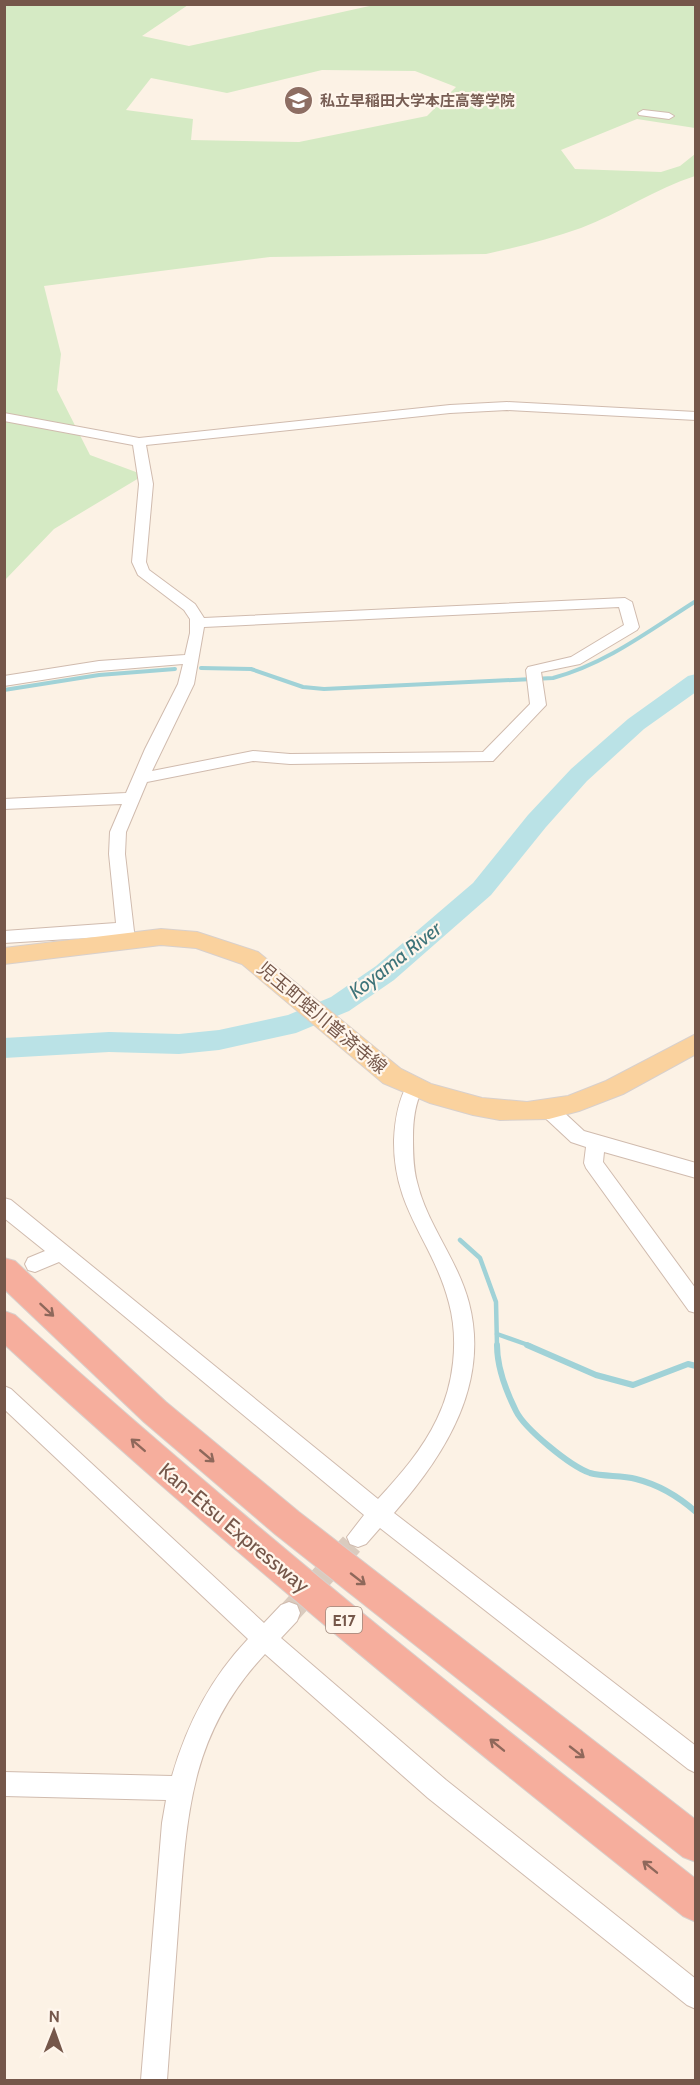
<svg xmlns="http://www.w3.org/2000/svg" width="700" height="2085" font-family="Cabin,'Noto Sans JP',sans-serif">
	<rect width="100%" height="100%" fill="#fcf2e5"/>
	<path fill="#d5eac4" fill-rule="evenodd" d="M5,5H188L142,36L189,46L374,5H695V128L637,119L561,150L575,169L661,172L680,166L695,154V176C655,189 620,213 581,228C550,239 518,247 486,254L270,257L44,286L61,354L57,390L90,455L144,475L54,529L5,580ZM322,70L415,71L456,87L427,116L299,142L191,140L193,119L126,110L151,78L227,93Z"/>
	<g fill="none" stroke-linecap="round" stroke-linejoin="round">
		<g stroke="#a0d2d7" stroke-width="4">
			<path d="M201,668L251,669L303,687L324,689L553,678C606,664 650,630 696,601"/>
			<polyline points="4,690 99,675 175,669"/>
		</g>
		<g stroke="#a0d2d7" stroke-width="4.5">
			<polyline points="460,1240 480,1258 496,1302 497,1346"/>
			<polyline points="497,1334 531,1346"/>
		</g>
		<g stroke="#a0d2d7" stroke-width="6">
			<path d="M497,1345C497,1367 506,1391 516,1411C525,1429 570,1466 590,1473C604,1477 621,1475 636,1479C660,1485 678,1496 696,1512"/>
			<polyline points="527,1345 596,1375 633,1385 688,1364 696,1366"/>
		</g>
		<polygon fill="#bae2e6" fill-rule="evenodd" points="696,674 696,692 644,729 587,781 546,827 491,895 394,980 349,1011 296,1033 219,1050 179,1054 109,1052 4,1058 4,1038 109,1032 179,1034 219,1030 288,1015 331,997 376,966 473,883 528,815 571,769 628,719 688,676"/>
		<polyline stroke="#dacbbe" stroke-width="23" stroke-dasharray="23 12" stroke-linecap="butt" points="289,1613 358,1537"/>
		<defs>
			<g id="minor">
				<polygon points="643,110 669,113 674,116 669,119 639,115 638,113"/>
				<path d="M507,402L696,412V420L507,410L450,413L146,445L153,484L146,562L149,570L195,604L204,618L625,598L632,602L639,627L637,630L580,664L541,672L546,705L493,761L290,764L253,761L147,782L126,832L125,854L135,940L132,944L126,946L120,944L117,936L4,943V931L116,923L109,854L110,832L122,804L4,809V799L126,793L145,749L178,684L183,664L99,671L4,686V676L99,661L185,655L190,633V619L184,610L138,575L132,562L139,484L133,445L4,421V413L139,438L450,405ZM619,607L624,625L571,657L528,667L526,670L530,704L483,752L290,754L253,751L152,771L194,684L204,627Z"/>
				<path d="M414,1081L420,1083L423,1088C415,1103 413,1120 413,1137C413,1152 413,1167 417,1182C427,1225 458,1260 469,1303C490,1384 445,1455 394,1513L696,1746V1773L688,1769L380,1528L366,1544L358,1547L350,1544L347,1537L364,1515L59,1262L35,1272L28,1270L25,1264L28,1258L45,1251L4,1218V1198L11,1200L378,1499C400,1475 423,1449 437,1419C454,1384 459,1340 449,1303C433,1241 393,1210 394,1140C395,1119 398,1101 408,1083Z"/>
				<polygon points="549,1103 556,1105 584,1131 696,1163 696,1178 604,1152 603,1162 696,1289 696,1313 689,1311 586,1168 584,1163 586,1147 571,1142 542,1115 540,1110 542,1105"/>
				<path d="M4,1386L11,1389L264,1623L281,1605L289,1602L297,1605L300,1613L297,1621L281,1638L446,1780L696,1979V2009L687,2005L428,1798L265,1654C190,1734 187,1813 179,1916C175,1971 171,2025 167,2080H141L162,1823L166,1800L4,1796V1772L172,1776C187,1724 211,1678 248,1639L4,1409Z"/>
			</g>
			<polygon id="major" points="161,929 197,932 258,952 401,1069 431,1084 482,1098 527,1102 568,1096 606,1081 696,1034 696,1054 623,1094 579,1111 549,1119 500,1120 473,1115 430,1103 383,1083 242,964 196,948 161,945 4,964 4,948"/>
			<g id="highway">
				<polygon points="4,1258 15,1261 166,1402 299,1512 696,1820 696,1862 683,1857 275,1534 144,1422 4,1289"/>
				<path d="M4,1311L15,1315C234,1513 463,1697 696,1879V1922L683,1916C451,1732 222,1545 4,1344Z"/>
			</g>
		</defs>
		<use href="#minor" stroke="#d0bbae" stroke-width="2"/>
		<use href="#major" stroke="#d8d0cc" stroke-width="2"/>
		<use href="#highway" stroke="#d8d0cc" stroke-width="2"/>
		<use href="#minor" fill="#fff" fill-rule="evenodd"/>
		<use href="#major" fill="#fad29e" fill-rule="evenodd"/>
		<use href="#highway" fill="#f6ae9d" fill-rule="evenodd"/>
	</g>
	<defs><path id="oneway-shaft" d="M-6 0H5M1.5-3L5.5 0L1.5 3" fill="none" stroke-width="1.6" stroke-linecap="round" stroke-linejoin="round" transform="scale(1.5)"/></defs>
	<g stroke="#8f685b">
		<use href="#oneway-shaft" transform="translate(47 1310) rotate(43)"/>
		<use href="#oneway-shaft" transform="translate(138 1445) rotate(-139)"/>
		<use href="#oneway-shaft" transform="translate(207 1456) rotate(40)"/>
		<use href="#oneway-shaft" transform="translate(358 1579) rotate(38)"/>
		<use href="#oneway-shaft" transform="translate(497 1745) rotate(-141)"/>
		<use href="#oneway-shaft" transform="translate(577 1752) rotate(38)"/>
		<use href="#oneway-shaft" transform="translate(650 1867) rotate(-141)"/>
	</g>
	<defs>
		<symbol id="school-disc" viewBox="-11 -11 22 22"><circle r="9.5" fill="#8d6e63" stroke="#fff6ec"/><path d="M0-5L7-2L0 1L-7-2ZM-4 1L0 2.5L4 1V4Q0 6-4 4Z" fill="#fff"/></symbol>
	</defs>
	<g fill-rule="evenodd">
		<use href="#school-disc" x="282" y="84" width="33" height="33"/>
	</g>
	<g text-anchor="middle" stroke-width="4.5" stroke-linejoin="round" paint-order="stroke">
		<g font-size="15" font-weight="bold" fill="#785e54" stroke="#fff6ec" text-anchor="start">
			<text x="320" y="106">私立早稲田大学本庄高等学院</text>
		</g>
		<rect fill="#fff6ec" stroke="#9e877b" stroke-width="1.5" x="326" y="1607" width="36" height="26" rx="4.5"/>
		<g font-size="16" font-weight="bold" fill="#75574a">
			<text x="344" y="1626">E17</text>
		</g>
		<g font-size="18" fill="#75574a" stroke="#fff6ec">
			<text transform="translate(322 1018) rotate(40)" y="6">児玉町蛭川普済寺線</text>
		</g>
		<g font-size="20" font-style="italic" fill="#3e747a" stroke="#fff6ec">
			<text transform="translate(395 960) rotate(-38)" y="7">Koyama River</text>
		</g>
		<g font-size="21" fill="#75574a" stroke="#fff6ec">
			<text transform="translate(234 1528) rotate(40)" y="7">Kan-Etsu Expressway</text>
		</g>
	</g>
	<rect width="700" height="2085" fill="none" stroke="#75574a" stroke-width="12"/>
	<g transform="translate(54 2031) rotate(1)" stroke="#fff6ec" stroke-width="4.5" paint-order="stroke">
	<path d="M0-4.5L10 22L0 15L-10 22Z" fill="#75574a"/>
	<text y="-9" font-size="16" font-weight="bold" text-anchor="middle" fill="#75574a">N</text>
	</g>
</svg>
